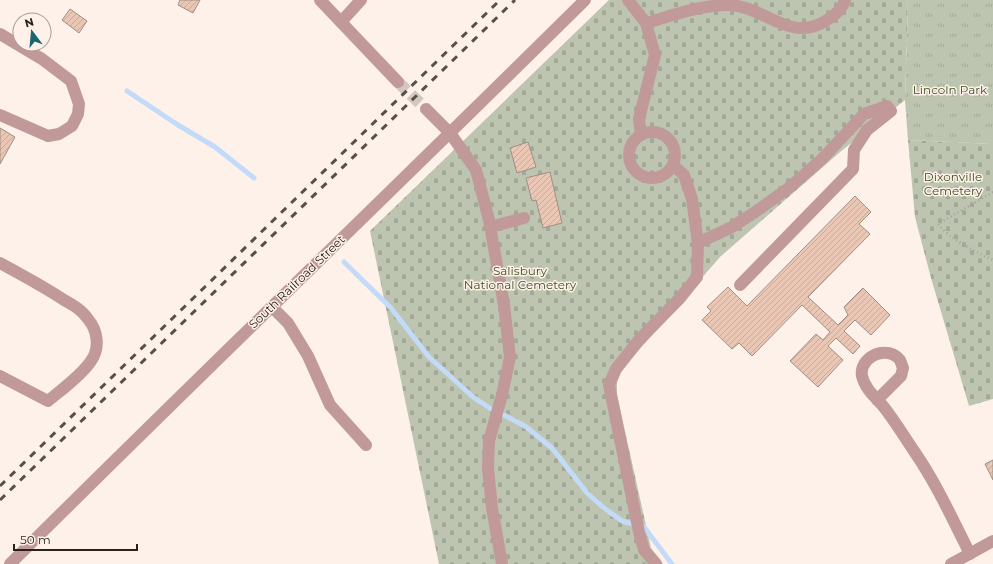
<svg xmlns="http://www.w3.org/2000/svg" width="993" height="564" font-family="Montserrat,sans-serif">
	<defs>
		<pattern id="cemetery-stones" width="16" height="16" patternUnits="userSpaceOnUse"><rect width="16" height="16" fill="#bdc5b1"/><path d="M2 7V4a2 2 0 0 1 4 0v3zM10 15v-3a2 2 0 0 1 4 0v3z" fill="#a2a998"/></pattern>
		<pattern id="park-tufts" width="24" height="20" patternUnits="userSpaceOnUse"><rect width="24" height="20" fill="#bdc5b1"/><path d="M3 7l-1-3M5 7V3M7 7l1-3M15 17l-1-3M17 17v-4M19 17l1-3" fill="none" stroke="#a2a998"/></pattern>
		<pattern id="building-hatch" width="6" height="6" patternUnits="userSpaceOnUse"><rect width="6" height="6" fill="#eac7b4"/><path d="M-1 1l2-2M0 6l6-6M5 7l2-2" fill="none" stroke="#c9ab9a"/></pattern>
	</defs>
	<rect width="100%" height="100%" fill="#fdf1ea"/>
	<g fill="url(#cemetery-stones)">
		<polygon points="609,0 908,0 905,100 840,152 720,257 625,366 617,377 617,395 651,548 663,564 439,564 370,231"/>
		<polygon points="908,140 993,144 993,399 969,406 931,278 915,217"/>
	</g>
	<polygon fill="url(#park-tufts)" points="908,0 993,0 993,144 908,140 905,100"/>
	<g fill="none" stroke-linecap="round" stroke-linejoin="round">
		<g stroke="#c3dbf8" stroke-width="5">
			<polyline points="127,91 178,125 215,147 254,178"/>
			<polyline points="344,262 391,308 429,357 473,397 491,409"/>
			<polyline points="504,415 525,426 552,448 587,493 604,508 622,521 644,527 672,564"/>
		</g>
	</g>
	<g fill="url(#building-hatch)" stroke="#a18e83">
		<polygon points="180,0 200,0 193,13 178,5"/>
		<polygon points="70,9 87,21 79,33 62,20"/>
		<polygon points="0,128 15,137 0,164"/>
		<polygon points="528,142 536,167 517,173 510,148"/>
		<polygon points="550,172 562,223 543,228 536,200 532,201 526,178"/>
		<polygon points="855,196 871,212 859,224 870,234 808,297 838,325 848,315 844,307 863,288 890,315 871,335 855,320 844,331 860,346 853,354 836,338 828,346 843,360 818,387 790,361 816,334 823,340 830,332 802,305 752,356 739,343 732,349 702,320 711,311 707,307 728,287 747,306"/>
		<polygon points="993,460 993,480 985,464"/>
	</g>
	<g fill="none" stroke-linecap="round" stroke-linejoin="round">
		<polyline stroke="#d3c7c1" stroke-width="12" stroke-dasharray="12 6" stroke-linecap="butt" points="398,82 426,109"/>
		<path stroke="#a89e98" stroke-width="2.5" stroke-dasharray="1 3" stroke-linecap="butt" d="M993,192L938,224C951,240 974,251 993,260"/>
		<g stroke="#c19998" stroke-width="12">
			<polyline points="320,0 398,82"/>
			<polyline points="628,0 646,23 655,55 639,119 641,135"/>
			<polyline points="341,22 361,0"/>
			<path d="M646,23C671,16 704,4 730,5C766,7 791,44 827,20C835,15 843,9 845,0"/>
			<polyline points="0,34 42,59 71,81 79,104 78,114 72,126 59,134 48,136 0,115"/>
			<polyline points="426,109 450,133 476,170 489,220 504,305 510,357 502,395 489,441 488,468 492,508 502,564"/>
			<circle cx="652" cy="155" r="23"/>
			<polyline points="490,227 524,218"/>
			<polyline points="698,243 732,227 761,208 790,187 822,159 864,114 887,106 891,111 867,130 854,150 853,169 740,285"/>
			<path d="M0,263C22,275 43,286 64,300C73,305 82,310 88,319C98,331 100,348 91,361C81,376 61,390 48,401L0,376"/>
			<polyline points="272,307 288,323 308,356 330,405 366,445"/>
			<path d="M877,400L901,376L903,368L900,360C895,354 889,352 881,353C870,355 860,364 862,376C865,389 875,397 883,406C895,421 905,438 916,454C937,485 953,520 970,554"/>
			<path d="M10,564C200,375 394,189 585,0"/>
			<polyline points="656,564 644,550 639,532 609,385 616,369 638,341 680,298 697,277 698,243 692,199 684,175 673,165"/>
			<polyline points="951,564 993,541"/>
		</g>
		<g stroke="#584f4a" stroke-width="3" stroke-dasharray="7 7" stroke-linecap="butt">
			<polyline points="0,486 500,0"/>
			<polyline points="0,500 515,0"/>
		</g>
	</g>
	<g text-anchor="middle" stroke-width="3" stroke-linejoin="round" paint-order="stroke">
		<g font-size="12" fill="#405220" stroke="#fdf1ea">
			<text x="950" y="94">Lincoln Park</text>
			<text x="953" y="181">Dixonville<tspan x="953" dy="14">Cemetery</tspan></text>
			<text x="520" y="275">Salisbury<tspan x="520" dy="14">National Cemetery</tspan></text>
		</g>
		<g font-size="12" fill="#29211d" stroke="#fdf1ea">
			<text transform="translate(297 282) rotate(-44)" y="4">South Railroad Street</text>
		</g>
	</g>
	<g transform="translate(32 32) rotate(344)"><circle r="19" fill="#fdf1ea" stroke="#a89e98"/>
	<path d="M0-3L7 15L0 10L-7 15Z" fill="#1a666f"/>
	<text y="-6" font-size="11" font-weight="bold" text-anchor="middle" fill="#29211d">N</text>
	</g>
	<path d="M14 544v6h123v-6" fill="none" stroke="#29211d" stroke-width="2"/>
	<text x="20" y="544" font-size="12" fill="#29211d" stroke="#fdf1ea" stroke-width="3" paint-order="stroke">50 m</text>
</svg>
